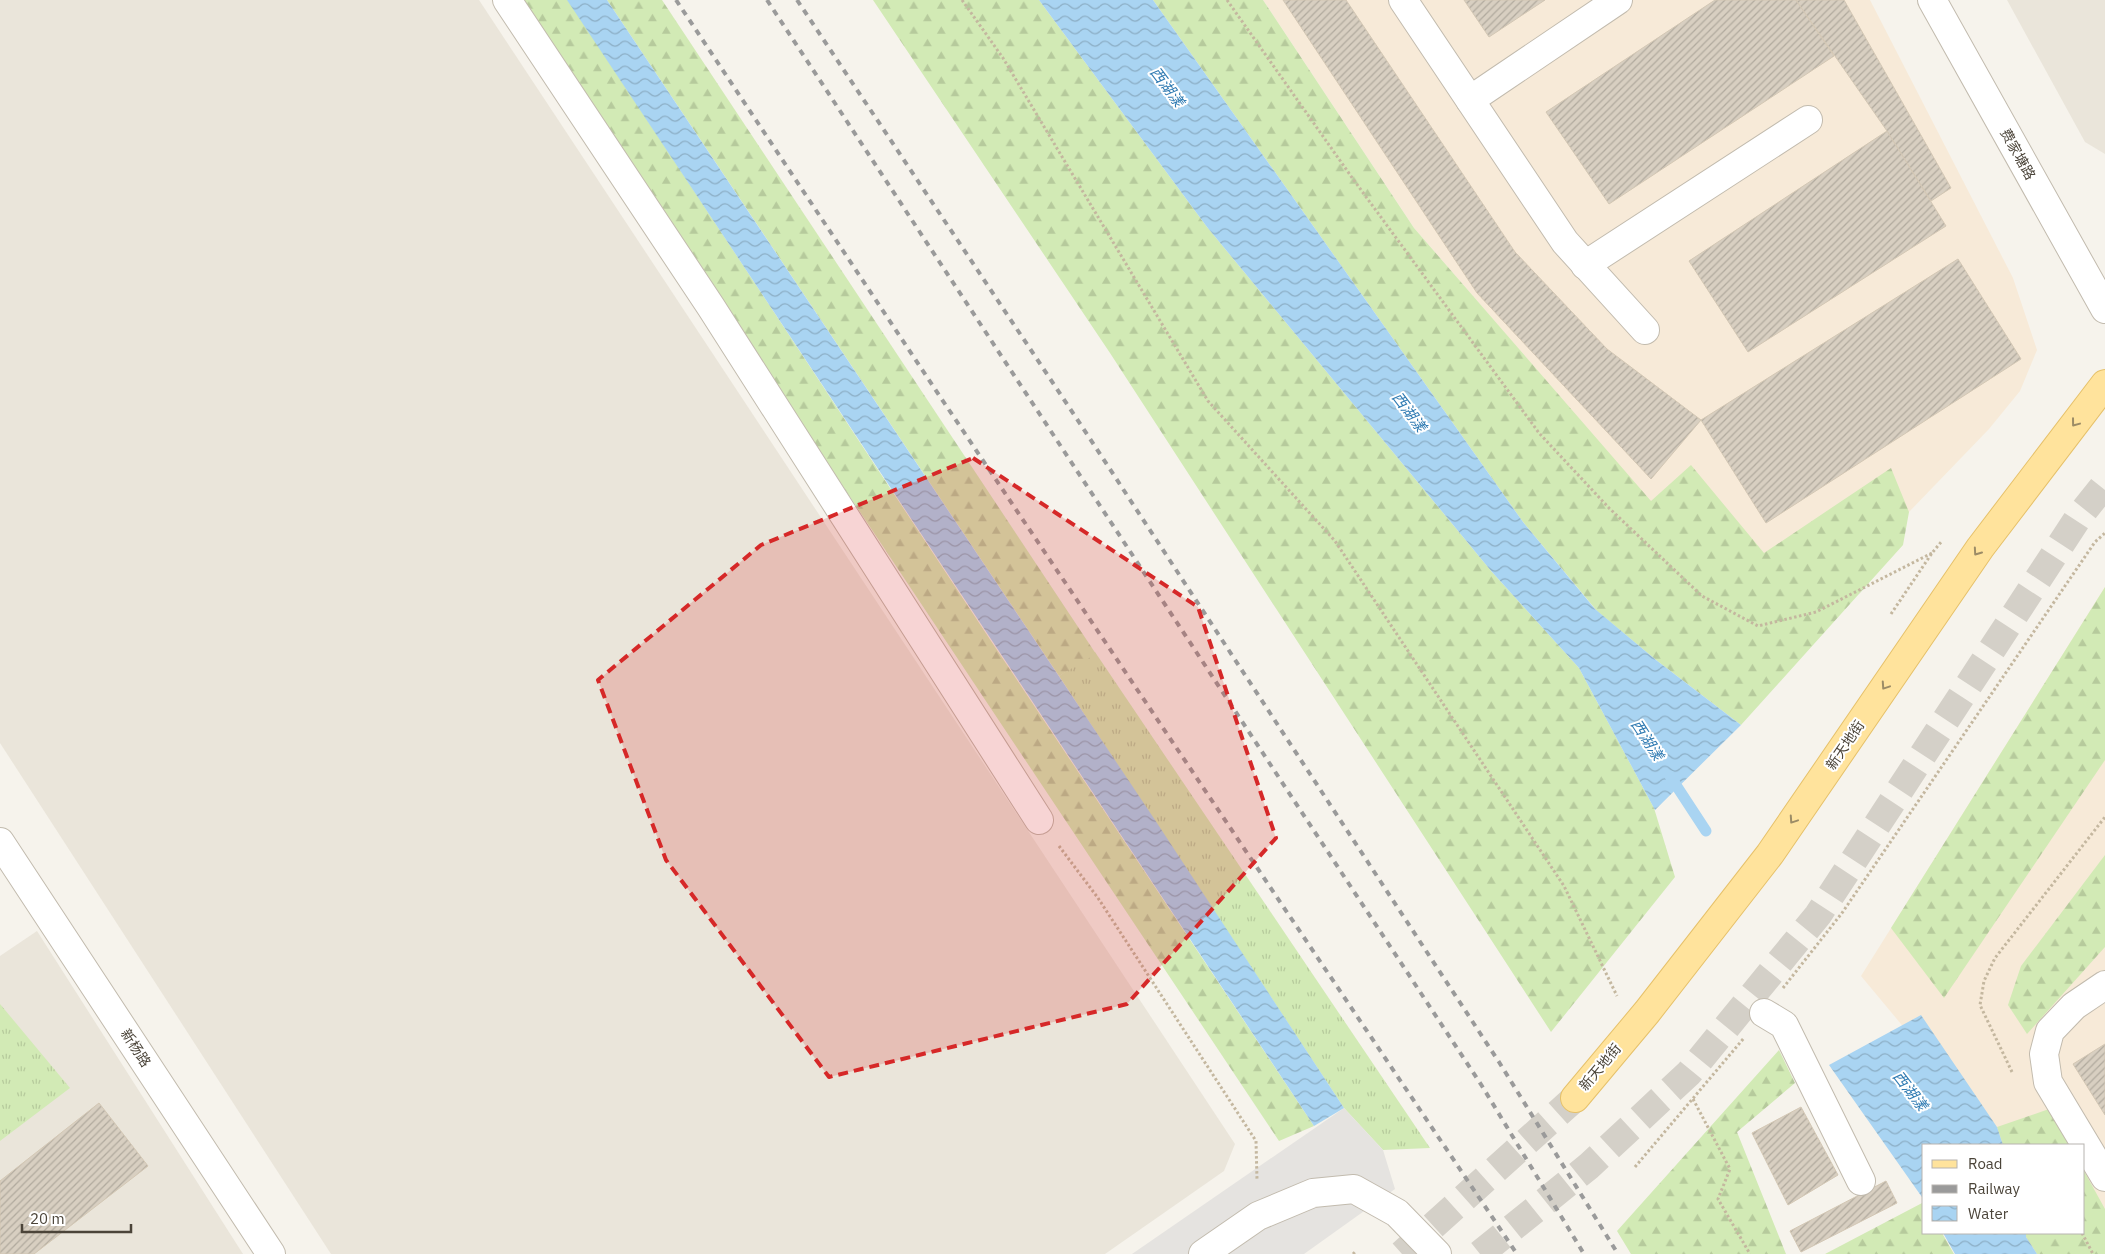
<svg xmlns="http://www.w3.org/2000/svg" width="2105" height="1254" font-family="'IBM Plex Sans','Noto Sans SC',sans-serif">
	<defs>
		<pattern id="grass-tufts" width="24" height="20" patternUnits="userSpaceOnUse" patternTransform="scale(1.25)"><rect width="24" height="20" fill="#d2eab5"/><path d="M3 7l-1-3M5 7V3M7 7l1-3M15 17l-1-3M17 17v-4M19 17l1-3" fill="none" stroke="#b6ca9c"/></pattern>
		<pattern id="forest-firs" width="22" height="20" patternUnits="userSpaceOnUse" patternTransform="scale(1.25)"><rect width="22" height="20" fill="#d2eab5"/><path d="M5 1l3.5 6h-7zM16 11l3.5 6h-7z" fill="#b6ca9c"/></pattern>
		<pattern id="water-waves" width="16" height="10" patternUnits="userSpaceOnUse" patternTransform="scale(1.25)"><rect width="16" height="10" fill="#a9d4f2"/><path d="M0 5q4-4 8 0t8 0" fill="none" stroke="#8caec5"/></pattern>
		<pattern id="building-hatch" width="6" height="6" patternUnits="userSpaceOnUse" patternTransform="scale(1.25)"><rect width="6" height="6" fill="#d8cfc1"/><path d="M-1 1l2-2M0 6l6-6M5 7l2-2" fill="none" stroke="#b1aa9e"/></pattern>
	</defs>
	<rect width="100%" height="100%" fill="#f6f3ec"/>
	<g fill="#eae5da">
		<polygon points="0,0 479,0 1235,1144 1224,1171 1105,1254 331,1254 0,743"/>
		<polygon points="2007,0 2105,0 2105,154 2085,142"/>
		<polygon points="37,931 243,1254 0,1254 0,956"/>
	</g>
	<g fill="#f7ead8">
		<polygon points="1263,0 1870,0 2013,278 2037,350 2020,391 1989,429 1909,512 1773,600 1651,502 1414,228"/>
		<polygon points="2105,587 2105,1254 2017,1254 2007,1233 2084,1233 2084,1145 1964,1145 1911,1036 1861,976"/>
	</g>
	<g fill="url(#grass-tufts)">
		<polygon points="1095,652 1430,1148 1383,1150 1344,1108 1059,676"/>
		<polygon points="0,1004 70,1088 0,1141"/>
	</g>
	<g fill="url(#forest-firs)">
		<polygon points="519,0 568,0 991,641 1314,1126 1279,1141"/>
		<polygon points="607,0 662,0 1096,654 1059,676"/>
		<polygon points="873,0 1039,0 1207,227 1492,572 1579,668 1654,808 1675,877 1551,1032 1110,353"/>
		<polygon points="1153,0 1263,0 1414,228 1651,501 1691,465 1764,553 1891,468 1909,512 1903,545 1741,725 1656,660 1597,611 1523,522"/>
		<polygon points="2105,587 2105,760 1944,998 1891,928"/>
		<polygon points="2105,855 2105,947 2027,1034 2008,1005 2021,966"/>
		<polygon points="1779,1050 1795,1083 1737,1132 1786,1254 1631,1254 1617,1231"/>
		<polygon points="2049,1109 2069,1145 2003,1145 1997,1127"/>
		<polygon points="2084,1171 2105,1209 2105,1254 2037,1254 2026,1237 2026,1233 2084,1233"/>
		<polygon points="1924,1202 1924,1233 1942,1233 1954,1254 1825,1254"/>
	</g>
	<polygon fill="#e5e3e0" points="1344,1108 1383,1150 1395,1189 1304,1254 1132,1254"/>
	<g fill="url(#water-waves)">
		<polygon points="567,0 607,0 1155,820 1344,1108 1314,1126"/>
		<polygon points="1039,0 1153,0 1523,522 1595,609 1656,660 1741,725 1655,810 1579,668 1492,572 1207,227"/>
		<polygon points="1921,1015 1997,1127 2003,1145 1924,1145 1924,1200 1829,1065"/>
		<polygon points="1943,1233 2026,1233 2026,1237 2037,1254 1955,1254"/>
	</g>
	<g fill="none" stroke-linecap="round" stroke-linejoin="round">
		<polyline stroke="#a9d4f2" stroke-width="11" points="1670,776 1706,831"/>
	</g>
	<g fill="url(#building-hatch)" stroke="#d3c7b4">
		<polygon points="1283,0 1346,0 1515,252 1607,349 1701,420 1651,479 1477,293"/>
		<polygon points="1464,0 1545,0 1489,37"/>
		<polygon points="1715,0 1796,0 1834,56 1609,204 1546,112"/>
		<polygon points="1796,0 1844,0 1951,188 1931,201 1887,131"/>
		<polygon points="1887,131 1946,226 1748,352 1689,261"/>
		<polygon points="1958,259 2021,359 1766,523 1701,420"/>
		<polygon points="2105,1044 2105,1115 2073,1064"/>
		<polygon points="99,1103 148,1166 34,1254 0,1254 0,1181"/>
		<polygon points="1801,1107 1838,1175 1788,1205 1752,1133"/>
		<polygon points="1886,1181 1897,1203 1801,1252 1790,1231"/>
	</g>
	<g fill="none" stroke-linecap="round" stroke-linejoin="round">
		<g stroke="#d4d0c8" stroke-width="28" stroke-dasharray="28 14" stroke-linecap="butt">
			<polyline points="1402,1254 1575,1098"/>
			<polyline points="1480,1254 1589,1166 1689,1073 1818,915 2078,518 2105,484"/>
		</g>
		<defs>
			<g id="minor">
				<polyline points="507,0 711,307 1039,820"/>
				<polyline points="1403,0 1565,242 1645,330"/>
				<polyline points="1932,0 2105,309"/>
				<polyline points="1470,100 1618,0"/>
				<polyline points="1585,265 1808,120"/>
				<polyline points="0,842 271,1254"/>
				<polyline points="2105,985 2074,1006 2050,1031 2044,1054 2048,1082 2105,1177"/>
				<polyline points="1764,1013 1784,1025 1861,1181"/>
				<polyline points="1203,1254 1258,1216 1313,1193 1354,1189 1397,1213 1437,1254"/>
			</g>
			<polyline id="major" points="1575,1098 1647,1012 1770,854 1980,548 2105,384"/>
		</defs>
		<use href="#minor" stroke="#c2bbae" stroke-width="30"/>
		<use href="#major" stroke="#e6c16a" stroke-width="30"/>
		<g stroke="#c4b79f" stroke-width="3" stroke-dasharray="2.5 2.5" stroke-linecap="butt">
			<polyline points="962,0 1003,58 1208,401 1335,541 1564,886 1617,996"/>
			<polyline points="1227,0 1353,179 1539,433 1609,508 1702,596 1758,626 1816,612 1932,553"/>
			<polyline points="1891,614 1932,553 1942,541"/>
			<polyline points="1059,846 1098,898 1256,1141 1257,1180"/>
			<polyline points="1783,988 1842,913 2095,542 2105,533"/>
			<polyline points="2012,1072 1980,1005 1984,981 1995,958 2105,817"/>
			<polyline points="1693,1099 1730,1169 1718,1199 1750,1254"/>
			<polyline points="1635,1167 1744,1038"/>
			<polyline points="2082,1233 2093,1254"/>
			<polyline points="1353,1254 1355,1252"/>
		</g>
		<use href="#minor" stroke="#fff" stroke-width="28"/>
		<use href="#major" stroke="#ffe39c" stroke-width="28"/>
		<g stroke="#9a9a9a" stroke-width="4" stroke-dasharray="6 6" stroke-linecap="butt">
			<polyline points="676,0 945,404 1517,1254"/>
			<polyline points="767,0 1482,1086 1584,1254"/>
			<polyline points="797,0 1081,425 1499,1062 1618,1254"/>
		</g>
	</g>
	<defs><path id="oneway-chevron" d="M-2-3.5L2.5 0L-2 3.5" fill="none" stroke-width="1.6" stroke-linecap="round" stroke-linejoin="round" transform="scale(1.25)"/></defs>
	<g stroke="#9c8c66">
		<use href="#oneway-chevron" transform="translate(2075 423) rotate(127)"/>
		<use href="#oneway-chevron" transform="translate(1977 552) rotate(125)"/>
		<use href="#oneway-chevron" transform="translate(1885 686) rotate(124)"/>
		<use href="#oneway-chevron" transform="translate(1793 820) rotate(124)"/>
	</g>
	<path fill="#d62828" fill-opacity="0.2" stroke="#d62828" stroke-width="4" stroke-dasharray="10 6" stroke-linejoin="round" d="M973,458L1198,607L1276,838L1127,1004L829,1077L666,860L598,680L761,545Z"/>
	<g text-anchor="middle" stroke-width="4" stroke-linejoin="round" paint-order="stroke">
		<g font-size="14" fill="#4b4439" stroke="#fff">
			<text transform="translate(2018 154) rotate(61)" y="5">费家塘路</text>
			<text transform="translate(1845 745) rotate(-56)" y="5">新天地街</text>
			<text transform="translate(136 1048) rotate(57)" y="5">新杨路</text>
			<text transform="translate(1600 1067) rotate(-50)" y="5">新天地街</text>
		</g>
		<g font-size="15" font-style="italic" fill="#2e7ab2" stroke="#fff">
			<text transform="translate(1167 87) rotate(53)" y="5">西湖漾</text>
			<text transform="translate(1409 412) rotate(53)" y="5">西湖漾</text>
			<text transform="translate(1647 740) rotate(57)" y="5">西湖漾</text>
			<text transform="translate(1910 1091) rotate(52)" y="5">西湖漾</text>
		</g>
	</g>
	<rect x="1922" y="1144" width="162" height="90" fill="#ffffff" stroke="#b7b4b0"/>
	<rect x="1932" y="1160" width="25" height="8" fill="#ffe39c" stroke="#b7b4b0"/>
	<text x="1968" y="1169" font-size="15" fill="#4b4439">Road</text>
	<rect x="1932" y="1185" width="25" height="8" fill="#9a9a9a" stroke="#b7b4b0"/>
	<text x="1968" y="1194" font-size="15" fill="#4b4439">Railway</text>
	<rect x="1932" y="1206" width="25" height="15" fill="url(#water-waves)" stroke="#b7b4b0"/>
	<text x="1968" y="1219" font-size="15" fill="#4b4439">Water</text>
	<path d="M22 1224v8h109v-8" fill="none" stroke="#4b4439" stroke-width="2.5"/>
	<text x="30" y="1224" font-size="15" fill="#4b4439" stroke="#ffffff" stroke-width="4" paint-order="stroke">20 m</text>
</svg>
